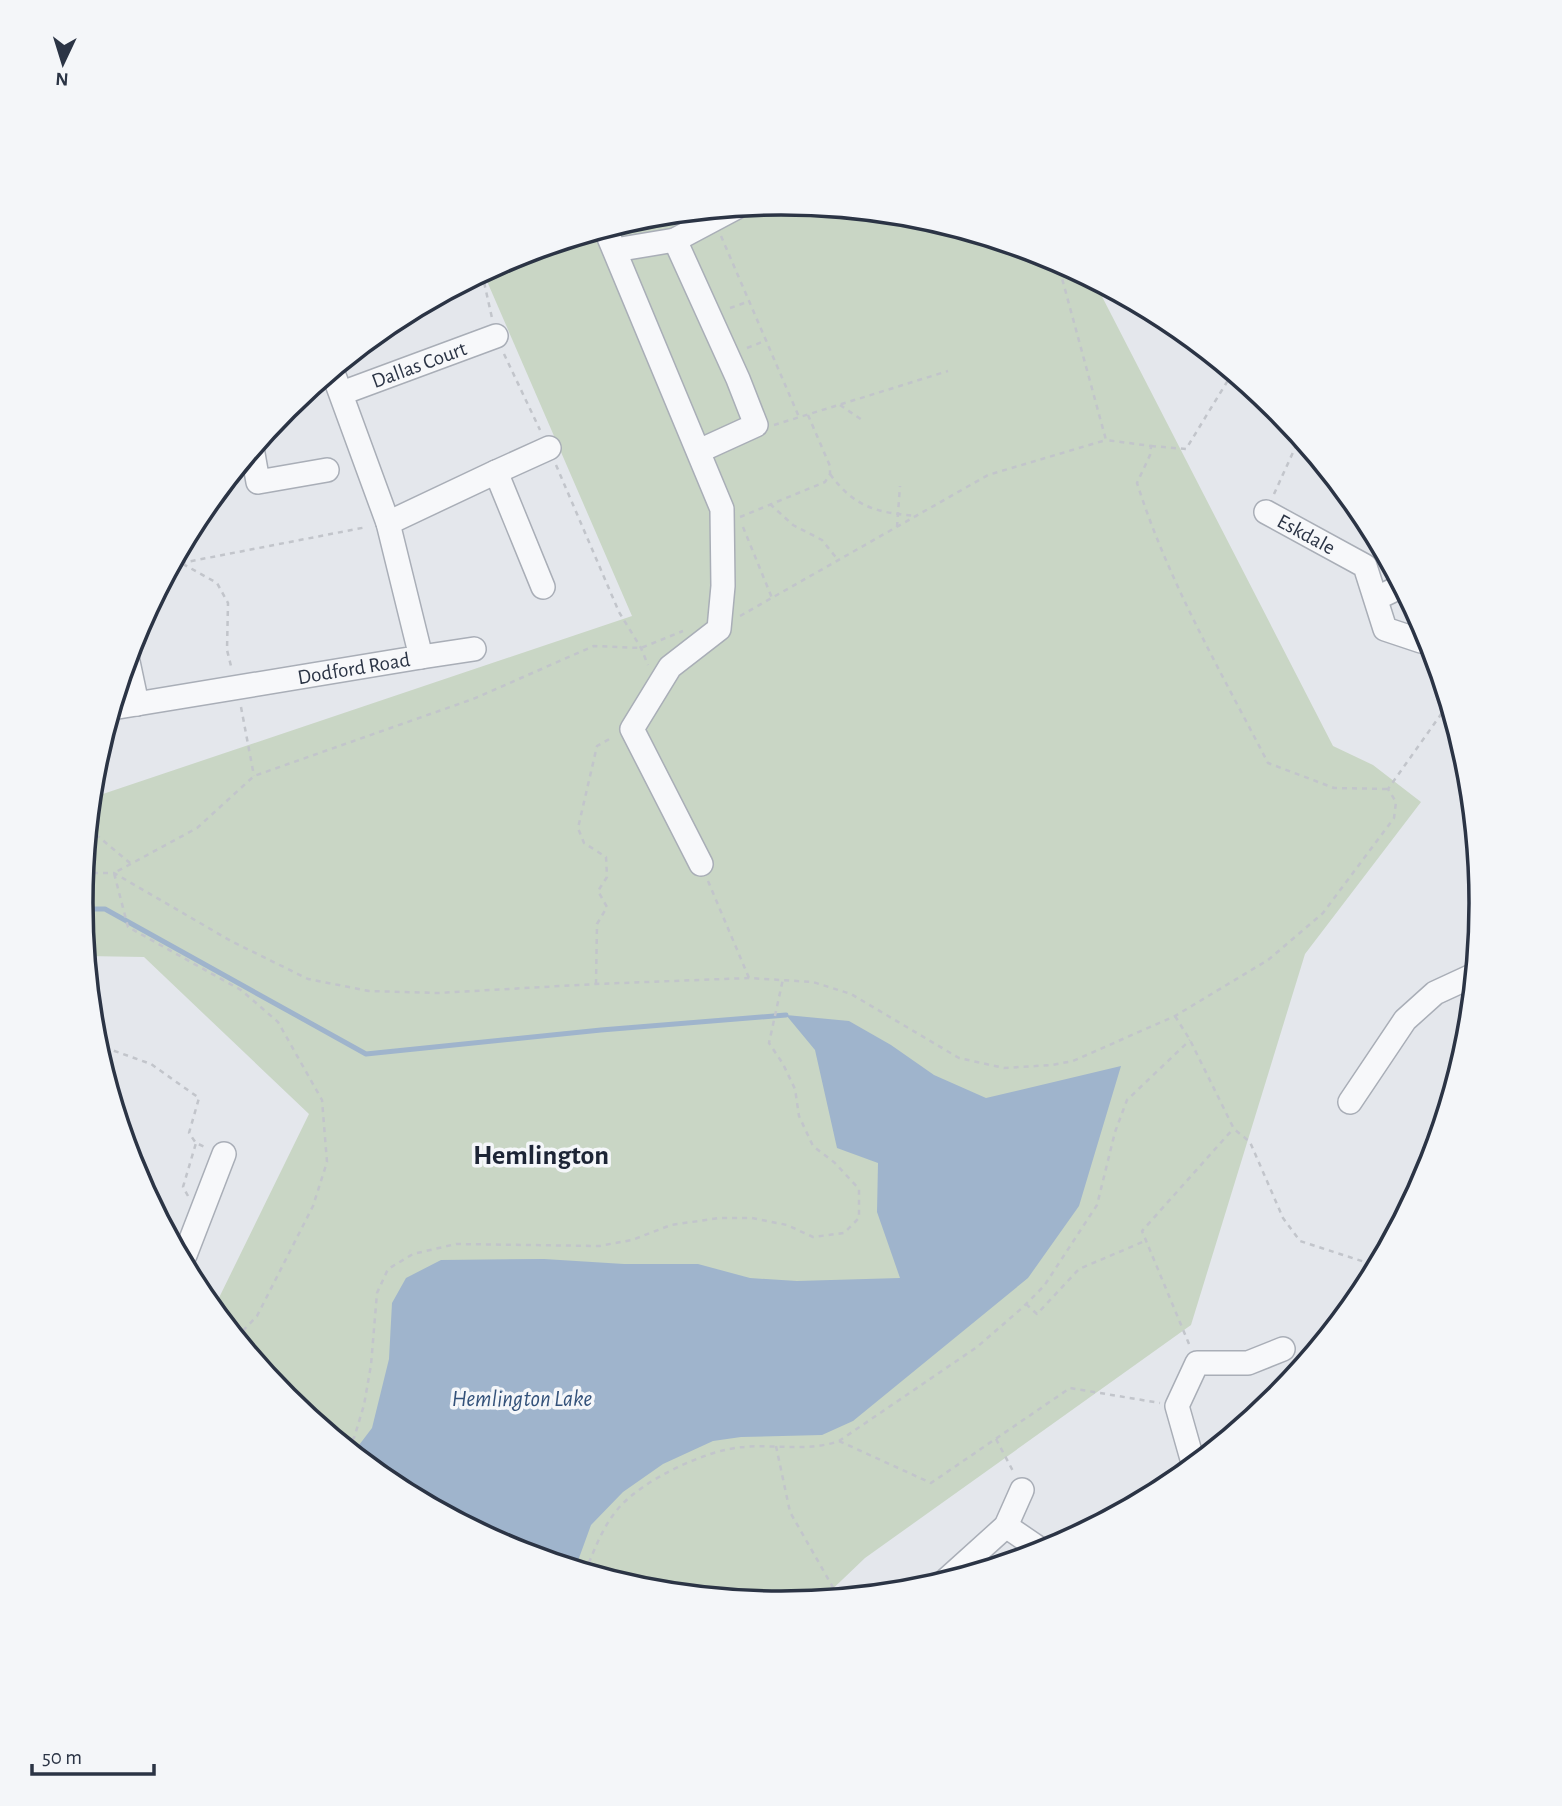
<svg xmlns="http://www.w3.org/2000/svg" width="1562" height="1806" font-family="'Alegreya Sans',sans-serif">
	<rect width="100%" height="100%" fill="#e4e7ec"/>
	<polygon fill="#c9d6c5" points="781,203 918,216 1049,256 1093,279 1333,746 1373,765 1421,802 1305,954 1191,1325 865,1558 821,1600 781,1603 644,1590 513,1550 391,1485 285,1398 213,1310 309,1114 144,957 86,956 81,903 91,798 632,616 483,272 513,256 645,216"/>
	<polygon fill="#9fb4cc" points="786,1015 849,1021 891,1045 934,1075 986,1098 1121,1066 1079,1206 1028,1278 853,1421 822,1435 741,1437 713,1441 663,1464 623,1492 591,1525 575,1569 513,1550 391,1485 353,1453 372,1428 389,1359 392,1303 406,1278 441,1260 544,1259 624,1264 698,1264 750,1278 797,1281 900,1278 877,1212 878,1163 837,1148 815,1050"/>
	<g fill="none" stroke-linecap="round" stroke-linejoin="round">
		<polyline stroke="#9fb4cc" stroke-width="5" points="81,909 105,909 366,1054 601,1030 786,1015"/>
		<defs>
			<g id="minor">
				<polyline points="605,228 722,509 723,586 719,629 670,667 632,729 701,864"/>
				<polyline points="675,240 738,379 756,425 699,451"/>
				<polyline points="615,250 675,240 737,207"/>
				<path id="s1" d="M342,393L496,336"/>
				<polyline points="252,448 258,482 327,470"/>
				<polyline points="496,472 549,448"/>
				<path id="s2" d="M1266,512L1365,566L1385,629L1421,641"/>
				<polyline points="388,523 496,472 543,587"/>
				<polyline points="1377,598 1402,586"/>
				<polyline points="127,657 137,704"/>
				<polyline points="421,657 474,649"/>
				<path id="s3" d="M112,708L421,657L388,523L332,370"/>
				<polyline points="1350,1102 1405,1020 1435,993 1474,975"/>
				<polyline points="181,1259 185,1255 224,1154"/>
				<polyline points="1194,1466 1177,1406 1197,1363 1248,1363 1283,1349"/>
				<polyline points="1006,1526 1044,1552"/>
				<polyline points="944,1582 1006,1526 1022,1490"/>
			</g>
		</defs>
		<use href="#minor" stroke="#a9aeb7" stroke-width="26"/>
		<g stroke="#c2c5cb" stroke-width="2.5" stroke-dasharray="5 5" stroke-linecap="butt">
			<polyline points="721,236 799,417"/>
			<path d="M1057,260L1106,440L1151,446L1150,455L1137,483C1168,581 1221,672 1268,763L1334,788L1388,789"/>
			<polyline points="482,273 492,318"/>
			<polyline points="730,308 750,301"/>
			<polyline points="747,348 767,340"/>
			<polyline points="504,354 540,430"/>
			<polyline points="840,405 862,420"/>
			<polyline points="774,425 948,371"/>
			<polyline points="1151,446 1186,449 1233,372"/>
			<polyline points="556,465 619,612 641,648 648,665"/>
			<path d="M830,474C854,507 877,513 917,516"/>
			<polyline points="1274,494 1300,437"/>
			<polyline points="770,504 793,525 822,540 838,560"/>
			<polyline points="740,517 825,482 830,474 830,466 808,415"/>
			<polyline points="743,527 772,598"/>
			<polyline points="897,527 900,486"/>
			<polyline points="174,559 217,583 228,603 227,650 232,670"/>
			<polyline points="171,565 367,527"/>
			<polyline points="740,616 988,475 1106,440"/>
			<polyline points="241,707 254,776"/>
			<polyline points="88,828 130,863"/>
			<polyline points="83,873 114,873 231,941 308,979 369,991 438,993 596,984 749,978 813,982 851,994 959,1058 1004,1068 1052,1065 1073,1061 1175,1016 1268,960 1323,913 1394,818 1396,802 1388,789 1449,703"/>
			<polyline points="708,881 749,978"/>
			<polyline points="596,984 597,924 607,907 598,891 607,877 606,857 584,843 578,828 597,746 613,737"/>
			<polyline points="1175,1016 1190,1040 1234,1129 1250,1142 1283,1218 1300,1241 1377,1266"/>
			<polyline points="95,1044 151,1064 199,1098 189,1133 196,1143 205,1147"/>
			<polyline points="99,1056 103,1047"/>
			<polyline points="188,1196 183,1187 196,1143"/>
			<polyline points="1026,1304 1037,1314 1079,1269 1145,1241"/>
			<polyline points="236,1338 257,1316 313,1206 327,1162 322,1100 278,1022 241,990 128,927 114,873 197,828 254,776 473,699 594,646 641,648 683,631"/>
			<polyline points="1189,1344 1142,1231 1233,1129"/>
			<polyline points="996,1439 1014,1473"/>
			<polyline points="839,1441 931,1483 1070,1388 1160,1403"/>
			<polyline points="343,1445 354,1438 364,1405 371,1365 377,1293 388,1269 413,1254 456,1244 599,1246 632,1240 671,1225 719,1218 752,1218 787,1225 813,1237 844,1233 859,1218 859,1189 835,1163 813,1146 799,1116 795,1089 783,1064 769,1043 783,979"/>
			<polyline points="776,1446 790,1512 839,1598"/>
			<path d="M585,1572C594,1551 602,1528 617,1510C640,1481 707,1449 744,1447C776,1444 808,1452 839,1441L977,1347L1022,1308L1044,1286L1097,1205L1115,1132L1127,1100L1190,1040"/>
		</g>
		<use href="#minor" stroke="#f7f8fa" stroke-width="23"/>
	</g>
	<g text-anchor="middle" stroke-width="7" stroke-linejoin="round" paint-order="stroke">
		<g font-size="21" fill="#2b3445" stroke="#f4f6f9">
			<text dy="7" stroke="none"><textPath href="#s1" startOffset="82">Dallas Court</textPath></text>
			<text dy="7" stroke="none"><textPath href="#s2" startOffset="46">Eskdale</textPath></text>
			<text dy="7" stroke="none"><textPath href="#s3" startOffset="245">Dodford Road</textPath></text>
		</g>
		<g font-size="23" font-style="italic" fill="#34527a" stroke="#f4f6f9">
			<text x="522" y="1406">Hemlington Lake</text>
		</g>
		<g font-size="28" font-weight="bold" fill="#1d2536" stroke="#f4f6f9">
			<text x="541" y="1164">Hemlington</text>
		</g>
	</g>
	<path d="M0 0H1562V1806H0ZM93 903a688 688 0 1 1 1376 0a688 688 0 1 1-1376 0Z" fill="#f4f6f9" fill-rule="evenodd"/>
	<path fill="none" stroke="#2b3445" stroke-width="3.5" d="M93 903a688 688 0 1 1 1376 0a688 688 0 1 1-1376 0Z"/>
	<g transform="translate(63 63) rotate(184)" stroke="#f4f6f9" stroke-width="5" paint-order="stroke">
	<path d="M0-5L12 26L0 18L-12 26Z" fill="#2b3445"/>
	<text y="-10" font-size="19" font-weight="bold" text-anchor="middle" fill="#2b3445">N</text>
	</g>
	<path d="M32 1764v10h122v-10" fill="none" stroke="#2b3445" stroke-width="3.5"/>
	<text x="42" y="1764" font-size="21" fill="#2b3445" stroke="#f4f6f9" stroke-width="5" paint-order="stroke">50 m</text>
</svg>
